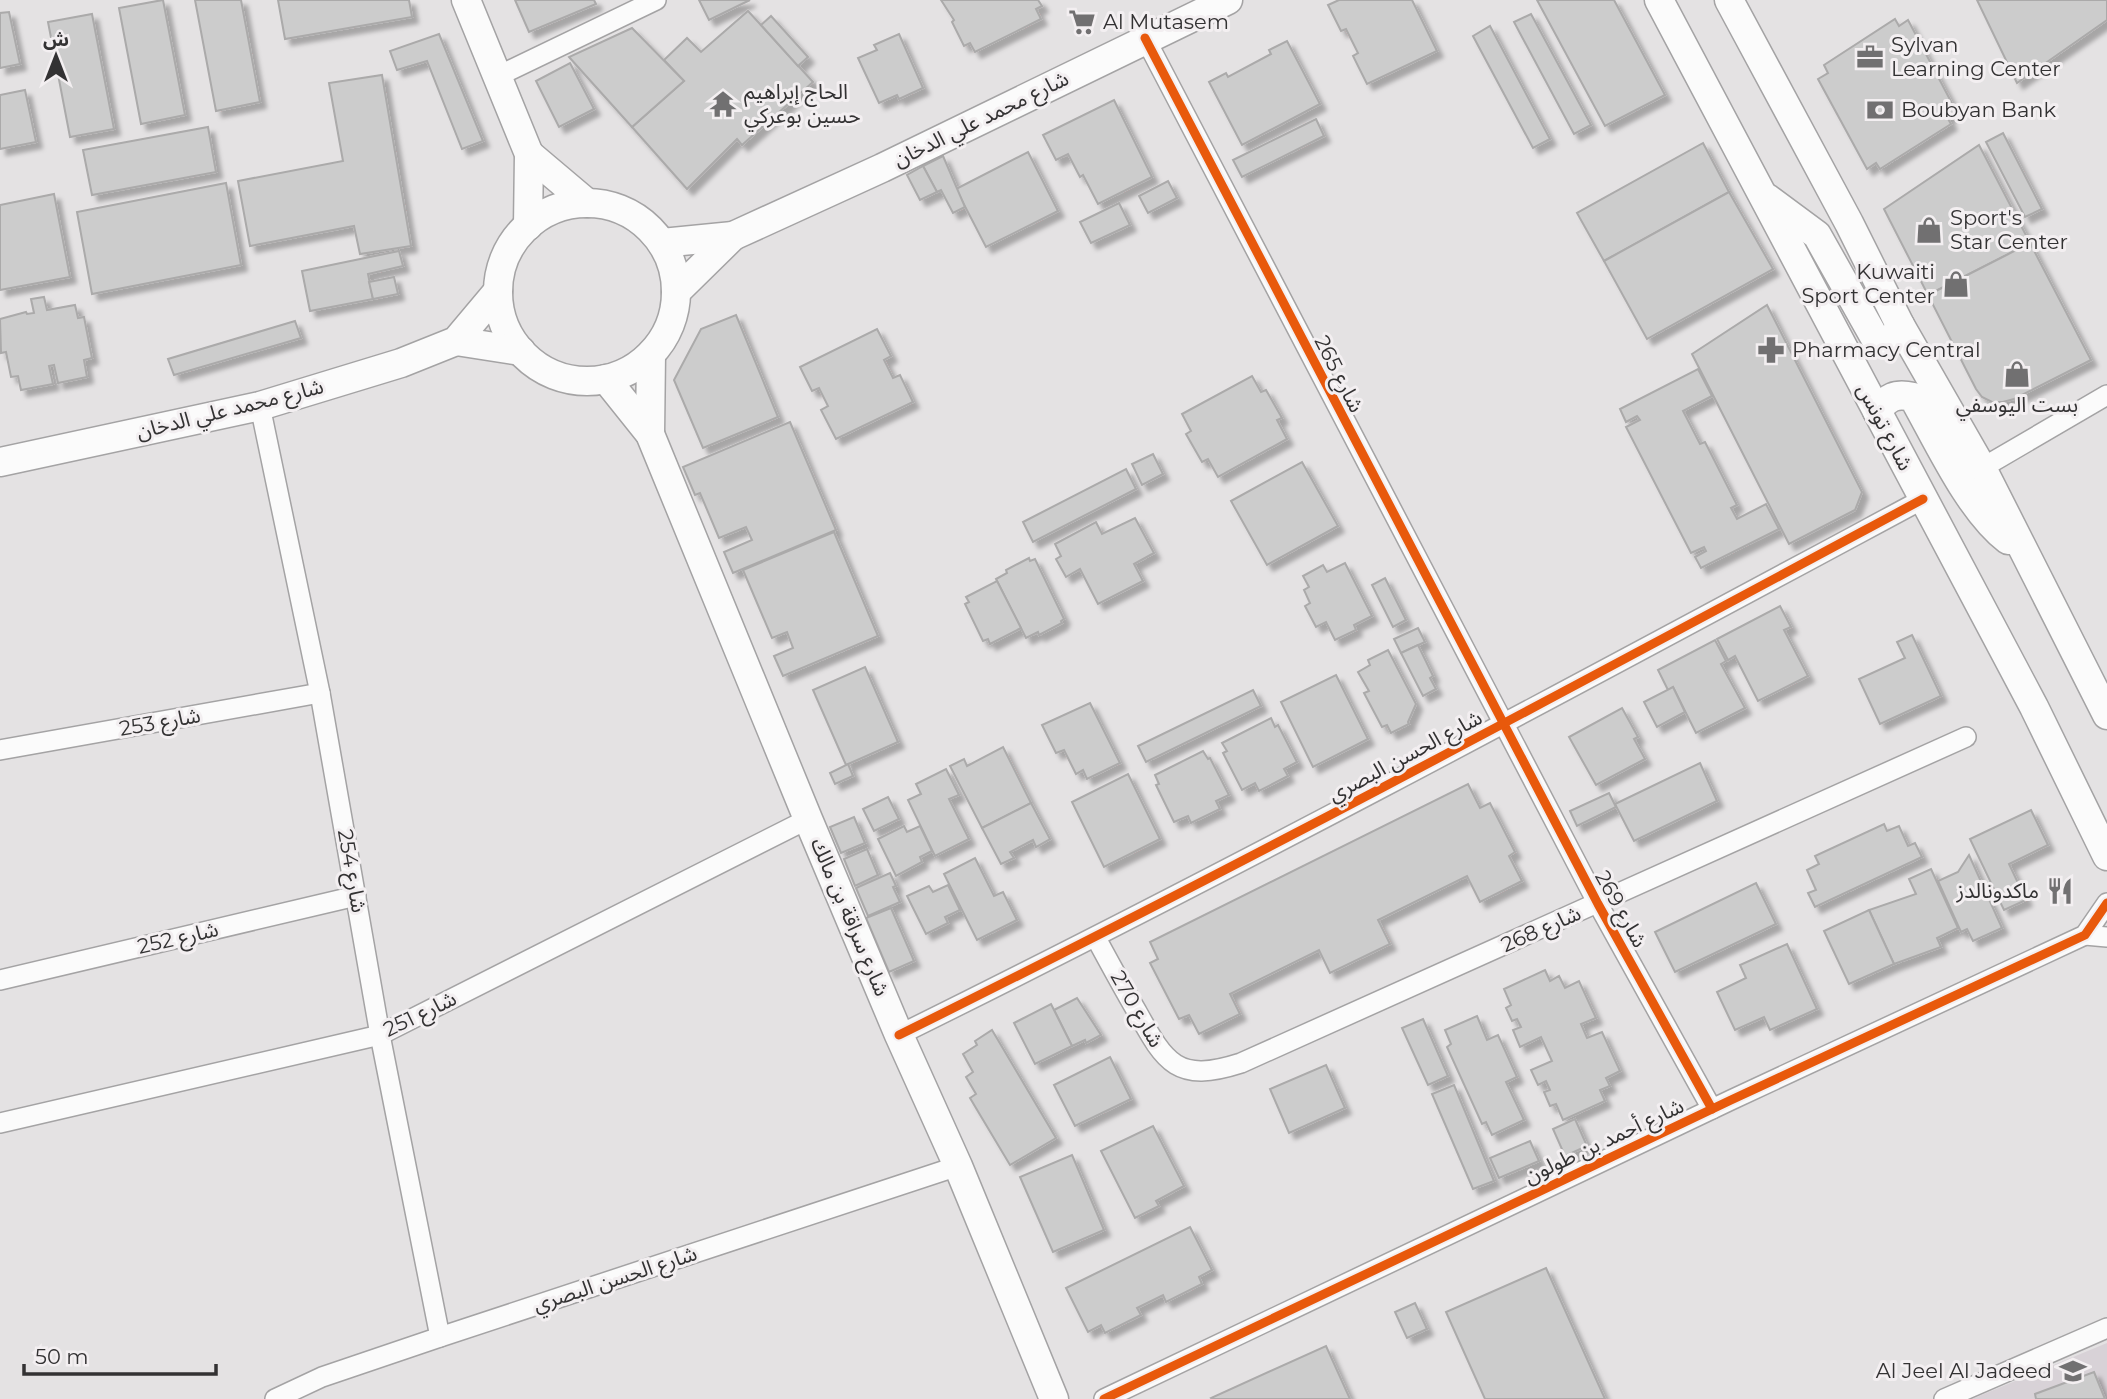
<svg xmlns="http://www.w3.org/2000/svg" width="2107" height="1399" font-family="Montserrat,'Noto Sans Arabic',sans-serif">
	<defs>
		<filter id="shadow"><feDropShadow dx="6" dy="6" stdDeviation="2" flood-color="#0004"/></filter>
	</defs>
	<rect width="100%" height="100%" fill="#e4e2e3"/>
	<polygon fill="#d8d2d7" points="2107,1343 2107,1399 1972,1399"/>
	<g fill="#ccc" stroke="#abaaaa" stroke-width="2" filter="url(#shadow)">
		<polygon points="163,0 185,115 141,124 119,8"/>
		<polygon points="195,0 241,0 260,102 216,111"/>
		<polygon points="278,0 409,0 412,17 285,39"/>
		<polygon points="515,0 594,0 596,4 529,32"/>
		<polygon points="699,0 750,0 709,20"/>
		<polygon points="941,0 1038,0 1042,6 1036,9 1041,19 975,52 970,43 964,46 952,22 954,20"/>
		<polygon points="1339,0 1412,0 1437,51 1367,84 1353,56 1358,53 1346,29 1341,31 1328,5"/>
		<polygon points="1537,0 1614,0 1665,95 1605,126"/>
		<polygon points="1977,0 2107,0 2107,20 2017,83"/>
		<polygon points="748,11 813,82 742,145 737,139 687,189 632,127 684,81 664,60 687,38 701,52"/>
		<polygon points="9,12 20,64 0,68 0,13"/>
		<polygon points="92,14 114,129 70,137 48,22"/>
		<polygon points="1531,14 1591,125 1574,134 1514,22"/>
		<polygon points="771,16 808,57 798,66 761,25"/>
		<polygon points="1895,19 1899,26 1908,20 1956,111 1947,117 1951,124 1880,169 1876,163 1867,169 1818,79 1828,73 1824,65"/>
		<polygon points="1490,26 1550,139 1533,148 1473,36"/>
		<polygon points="632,28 684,81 632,127 569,57"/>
		<polygon points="439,34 483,141 462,149 427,61 397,70 390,51"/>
		<polygon points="899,34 923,88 899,99 897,95 879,103 858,58 877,50 874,45"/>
		<polygon points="1287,41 1320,104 1242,145 1209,82 1226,73 1228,77 1271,54 1269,50"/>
		<polygon points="570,63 594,109 559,127 536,81"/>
		<polygon points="382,75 411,246 360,254 354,226 250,246 238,181 343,161 329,83"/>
		<polygon points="25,90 36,142 0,149 0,95"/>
		<polygon points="1114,100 1152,177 1098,204 1083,175 1080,177 1068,154 1056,160 1043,135"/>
		<polygon points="1316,119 1324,136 1242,177 1233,160"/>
		<polygon points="208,127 216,172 92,195 83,150"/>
		<polygon points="2003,133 2042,209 2025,217 1986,142"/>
		<polygon points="1703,143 1729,192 1604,261 1577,213"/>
		<polygon points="1979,145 2030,243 1928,295 1884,209"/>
		<polygon points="1028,152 1058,211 986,247 956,189"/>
		<polygon points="943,156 965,207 953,213 941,190 937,192 923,166"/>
		<polygon points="923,166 937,192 920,200 907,175"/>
		<polygon points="1168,181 1177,198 1148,213 1139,196"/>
		<polygon points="226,183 241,265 92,294 77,212"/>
		<polygon points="1729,192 1773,269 1647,339 1604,261"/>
		<polygon points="54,194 70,277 0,290 0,205"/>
		<polygon points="1119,203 1130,225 1091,243 1080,222"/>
		<polygon points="2030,243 2091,360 2014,399 2003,402 1992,402 1982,397 1976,389 1928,295"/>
		<polygon points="399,251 403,266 368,274 373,299 310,311 302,271"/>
		<polygon points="394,277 398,294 373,299 369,282"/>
		<polygon points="44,297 47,310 75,305 78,318 84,317 92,358 84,360 87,377 58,383 54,365 49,366 53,384 21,390 18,376 11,377 6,352 1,353 0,319 26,312 27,314 34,313 31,299"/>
		<polygon points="1767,305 1862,492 1855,510 1789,544 1692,354"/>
		<polygon points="736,315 778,417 703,448 674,380 701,329"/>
		<polygon points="295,321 301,338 174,375 168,359"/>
		<polygon points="877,329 891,356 884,360 893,378 900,375 913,402 836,439 821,410 828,406 819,388 812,391 800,367"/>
		<polygon points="1698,369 1712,396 1683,411 1700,444 1705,442 1737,505 1731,508 1737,519 1766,504 1779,529 1701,568 1695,557 1706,551 1704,547 1691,553 1626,427 1640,420 1637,416 1626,422 1620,409"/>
		<polygon points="1252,376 1261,392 1266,390 1282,418 1277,420 1287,439 1218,477 1208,459 1202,462 1186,434 1191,431 1182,414"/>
		<polygon points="790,422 836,530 733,573 724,552 752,540 746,527 719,538 700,493 695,495 683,467"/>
		<polygon points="1153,454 1163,474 1142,485 1132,464"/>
		<polygon points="1302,462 1338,526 1267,565 1231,501"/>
		<polygon points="1126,469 1136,489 1033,542 1023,522"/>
		<polygon points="1135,518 1154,553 1134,564 1143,581 1098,604 1080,569 1066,577 1056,559 1061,556 1055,544 1096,522 1102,534"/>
		<polygon points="834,532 878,636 783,676 774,656 793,648 787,632 772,638 743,570"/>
		<polygon points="1029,558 1030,561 1035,559 1064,619 1061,621 1062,623 1039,635 1038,632 1026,638 996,579 1007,573 1006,570"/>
		<polygon points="1345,563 1372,616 1354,625 1356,630 1335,640 1326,622 1316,627 1305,606 1310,603 1304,590 1309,587 1303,576 1323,565 1327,572"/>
		<polygon points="1385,578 1406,620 1393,627 1372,585"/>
		<polygon points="997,581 1021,628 990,644 988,639 983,641 965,604 969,602 966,597"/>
		<polygon points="1780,606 1791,627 1784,630 1808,676 1758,701 1735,656 1728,660 1717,639"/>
		<polygon points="1418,628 1425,642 1401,653 1394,639"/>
		<polygon points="1912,635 1941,696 1880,724 1859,679 1905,658 1897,642"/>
		<polygon points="1715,640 1726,661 1721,664 1745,708 1696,733 1673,687 1668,690 1658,670"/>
		<polygon points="1418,645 1433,676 1430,678 1436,689 1423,696 1401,653"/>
		<polygon points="1388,650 1416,704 1408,722 1409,724 1391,733 1387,725 1382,727 1364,693 1369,691 1358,672 1370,665 1368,660"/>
		<polygon points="865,667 898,742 846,765 813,690"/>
		<polygon points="1336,675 1368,739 1313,767 1281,702"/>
		<polygon points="1673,687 1685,712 1657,727 1644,702"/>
		<polygon points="1253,690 1261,706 1146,762 1138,746"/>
		<polygon points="1090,703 1120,763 1087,779 1083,770 1076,774 1064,750 1056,753 1042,725"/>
		<polygon points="1622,708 1638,737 1634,739 1645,759 1596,785 1569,737"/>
		<polygon points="1271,718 1275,727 1278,725 1297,762 1284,769 1288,776 1259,791 1255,783 1242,790 1223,753 1227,751 1222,743"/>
		<polygon points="1003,747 1031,803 982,828 950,766 964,759 967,766"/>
		<polygon points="1203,751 1208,759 1210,758 1229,795 1216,801 1220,809 1191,823 1188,816 1174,822 1156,785 1159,784 1155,775"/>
		<polygon points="1700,763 1717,801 1634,841 1615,804"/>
		<polygon points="848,764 853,776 835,784 830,773"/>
		<polygon points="946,769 959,795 949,799 969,839 935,856 908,800 921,794 916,784"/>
		<polygon points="1128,774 1160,839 1104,867 1072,802"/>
		<polygon points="1468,784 1480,808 1490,803 1515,852 1509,856 1522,881 1480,902 1467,876 1378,920 1390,944 1330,973 1319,950 1230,994 1240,1014 1199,1034 1189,1015 1179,1019 1150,963 1158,959 1150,942"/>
		<polygon points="1609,793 1616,807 1577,826 1570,811"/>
		<polygon points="888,797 899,819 874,831 863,809"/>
		<polygon points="1031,803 1050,839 1036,847 1033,840 1010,852 1014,858 1001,864 982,828"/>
		<polygon points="2031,810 2048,845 2009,864 2026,900 2004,910 1970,839"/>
		<polygon points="854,817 865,843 841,853 830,827"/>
		<polygon points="1884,824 1887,831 1899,826 1908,846 1915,843 1922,857 1815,907 1808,893 1816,890 1807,870 1819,864 1815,856"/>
		<polygon points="904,826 907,832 920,826 932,851 920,857 922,862 896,876 878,839"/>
		<polygon points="867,849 878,875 855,886 844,859"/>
		<polygon points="1969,855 2002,928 1973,941 1967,929 1961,932 1938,881 1958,872"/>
		<polygon points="975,858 994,896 1003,892 1017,920 977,940 944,874"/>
		<polygon points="1931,869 1958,928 1937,938 1941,947 1894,964 1869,910 1916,894 1909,879"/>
		<polygon points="890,873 896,886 893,887 900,902 868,916 856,888"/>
		<polygon points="1756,883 1776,924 1675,972 1655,932"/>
		<polygon points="948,885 960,910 945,917 948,923 926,934 907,896 929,886 933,892"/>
		<polygon points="891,908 914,961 889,972 866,918"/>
		<polygon points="1869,910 1894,964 1849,984 1824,931"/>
		<polygon points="1787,944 1817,1009 1770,1030 1764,1017 1735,1030 1717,992 1746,978 1740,965"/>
		<polygon points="1545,970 1550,981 1559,976 1565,988 1579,981 1596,1018 1581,1024 1587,1038 1602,1032 1620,1071 1606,1078 1610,1086 1600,1090 1605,1101 1563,1120 1556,1104 1550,1106 1544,1092 1550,1090 1546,1081 1538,1085 1531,1070 1552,1061 1541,1037 1520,1047 1513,1030 1521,1027 1517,1019 1512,1021 1506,1008 1511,1005 1504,989"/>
		<polygon points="1077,998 1101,1035 1086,1043 1085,1040 1072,1046 1054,1010"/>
		<polygon points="1051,1004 1072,1046 1035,1064 1014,1023"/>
		<polygon points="1477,1016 1487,1040 1498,1035 1517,1077 1506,1082 1524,1120 1492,1135 1486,1122 1482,1124 1447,1047 1451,1044 1445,1030"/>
		<polygon points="1423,1019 1448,1076 1428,1085 1402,1028"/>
		<polygon points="992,1030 1056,1138 1010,1165 970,1098 976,1094 966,1077 973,1072 963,1054 977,1045 975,1041"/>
		<polygon points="1110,1057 1131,1099 1075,1126 1054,1085"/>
		<polygon points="1326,1065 1345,1108 1289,1133 1270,1089"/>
		<polygon points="1454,1085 1494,1181 1473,1189 1432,1094"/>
		<polygon points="1575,1119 1587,1146 1565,1156 1553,1129"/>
		<polygon points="1153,1126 1184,1186 1156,1201 1159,1206 1135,1218 1101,1151"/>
		<polygon points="1530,1141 1539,1161 1499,1178 1490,1158"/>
		<polygon points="1072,1155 1104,1230 1053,1252 1020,1177"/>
		<polygon points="1190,1227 1212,1270 1199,1277 1202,1284 1166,1302 1163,1295 1137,1308 1141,1315 1105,1333 1101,1325 1088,1332 1066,1288"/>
		<polygon points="1546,1268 1605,1399 1485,1399 1446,1312"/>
		<polygon points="1415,1303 1427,1329 1407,1338 1395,1312"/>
		<polygon points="1326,1346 1350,1399 1212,1399 1211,1398"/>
		<polygon points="2094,1372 2105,1399 2036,1399 2035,1394"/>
	</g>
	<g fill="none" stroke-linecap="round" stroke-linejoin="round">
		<defs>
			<g id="street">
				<polyline points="1145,38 1598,904 1712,1109"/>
				<polyline points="496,77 656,0"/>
				<polyline points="260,406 320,693 380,1035 440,1337"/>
				<polyline points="1982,468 2107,395"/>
				<polyline points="0,750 320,693"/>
				<polyline points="2085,935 2107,937"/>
				<path d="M1096,938C1109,962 1122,986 1136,1010C1165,1062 1176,1084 1241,1063L1966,737"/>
				<polyline points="0,980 356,896"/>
				<path d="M899,1035C1245,864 1584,681 1923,499"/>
				<polyline points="0,1123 380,1035 808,819"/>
				<polyline points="275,1399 322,1377 440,1337 958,1166"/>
				<polyline points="1104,1399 1731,1100 2085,935 2107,903"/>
				<polyline points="1944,1399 2107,1328"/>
			</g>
			<g id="secondary">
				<polyline points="466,0 529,154 528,226"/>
				<polyline points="1659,0 2034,707 2107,856"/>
				<polyline points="1729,0 1849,223 1900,325 1982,468 2107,715"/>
				<polyline points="529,154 587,203"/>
				<path d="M1767,198L1817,235L1876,340C1889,342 1896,337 1900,325"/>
				<circle cx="587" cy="292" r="89"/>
				<polyline points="662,243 733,236 882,168 1228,0"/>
				<polyline points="676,292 733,236"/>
				<polyline points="456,341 521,351"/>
				<polyline points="606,379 650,434 808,819 899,1035 958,1166 1054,1399"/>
				<path d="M1877,411C1888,397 1895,393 1913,397C1938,441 1969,510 2008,540"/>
				<polyline points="650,434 651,354"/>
				<polyline points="0,462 260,406 401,363 456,341 498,291"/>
			</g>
		</defs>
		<use href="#street" stroke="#a4a3a4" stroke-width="22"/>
		<use href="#secondary" stroke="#a4a3a4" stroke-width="31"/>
		<use href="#street" stroke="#fbfbfb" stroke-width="19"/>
		<use href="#secondary" stroke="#fbfbfb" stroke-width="28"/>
		<defs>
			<g id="cycleway">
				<polyline points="1145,38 1598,904 1712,1109"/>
				<path d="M899,1035C1245,864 1584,681 1923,499"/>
				<polyline points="1104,1399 1731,1100 2085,935 2107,903"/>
			</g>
		</defs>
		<use href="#cycleway" stroke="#f3eff1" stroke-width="13"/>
		<use href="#cycleway" stroke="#e8590c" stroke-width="9"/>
	</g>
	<defs>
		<symbol id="supermarket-bare" viewBox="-9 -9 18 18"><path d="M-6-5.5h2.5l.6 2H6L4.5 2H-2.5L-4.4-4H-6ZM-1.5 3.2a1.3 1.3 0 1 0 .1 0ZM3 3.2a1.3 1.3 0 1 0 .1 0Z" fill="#717071" stroke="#f3eff1" stroke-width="2.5" paint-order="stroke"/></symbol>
		<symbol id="office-bare" viewBox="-9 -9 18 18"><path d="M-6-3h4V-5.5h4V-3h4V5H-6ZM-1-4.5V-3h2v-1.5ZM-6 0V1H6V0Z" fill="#717071" stroke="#f3eff1" stroke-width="2.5" paint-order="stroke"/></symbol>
		<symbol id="temple-bare" viewBox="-9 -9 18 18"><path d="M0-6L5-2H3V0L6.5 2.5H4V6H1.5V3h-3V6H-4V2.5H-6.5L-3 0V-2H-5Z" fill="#717071" stroke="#f3eff1" stroke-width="2.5" paint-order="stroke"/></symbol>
		<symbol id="bank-bare" viewBox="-9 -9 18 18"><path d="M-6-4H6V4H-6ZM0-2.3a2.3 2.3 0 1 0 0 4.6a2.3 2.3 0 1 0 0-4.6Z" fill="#717071" stroke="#f3eff1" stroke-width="2.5" paint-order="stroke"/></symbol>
		<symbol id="shop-bare" viewBox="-9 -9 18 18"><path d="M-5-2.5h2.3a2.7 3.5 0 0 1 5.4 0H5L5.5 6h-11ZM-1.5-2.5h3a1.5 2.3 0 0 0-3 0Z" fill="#717071" stroke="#f3eff1" stroke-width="2.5" paint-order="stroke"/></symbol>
		<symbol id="pharmacy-bare" viewBox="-9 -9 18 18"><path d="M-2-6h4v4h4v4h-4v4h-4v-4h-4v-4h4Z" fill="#717071" stroke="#f3eff1" stroke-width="2.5" paint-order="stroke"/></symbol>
		<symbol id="restaurant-bare" viewBox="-9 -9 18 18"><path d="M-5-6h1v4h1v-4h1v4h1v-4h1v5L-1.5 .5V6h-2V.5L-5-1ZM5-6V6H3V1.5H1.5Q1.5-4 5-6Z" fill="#717071" stroke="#f3eff1" stroke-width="2.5" paint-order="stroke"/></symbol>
		<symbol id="school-bare" viewBox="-9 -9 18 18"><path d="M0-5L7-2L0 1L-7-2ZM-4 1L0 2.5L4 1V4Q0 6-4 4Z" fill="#717071" stroke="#f3eff1" stroke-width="2.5" paint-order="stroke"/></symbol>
	</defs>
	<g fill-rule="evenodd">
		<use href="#supermarket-bare" x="1063" y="3" width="38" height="38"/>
		<use href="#office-bare" x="1851" y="38" width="38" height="38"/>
		<use href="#temple-bare" x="704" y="85" width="38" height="38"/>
		<use href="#bank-bare" x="1861" y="91" width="38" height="38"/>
		<use href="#shop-bare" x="1910" y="211" width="38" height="38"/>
		<use href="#shop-bare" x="1937" y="265" width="38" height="38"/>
		<use href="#pharmacy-bare" x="1752" y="331" width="38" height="38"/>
		<use href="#shop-bare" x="1998" y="355" width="38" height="38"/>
		<use href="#restaurant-bare" x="2041" y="872" width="38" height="38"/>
		<use href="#school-bare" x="2054" y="1352" width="38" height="38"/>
	</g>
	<g text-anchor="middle" stroke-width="6" stroke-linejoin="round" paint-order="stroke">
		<g font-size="21" fill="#333233" stroke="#f3eff1" text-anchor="start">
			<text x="1103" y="29">Al Mutasem</text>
			<text x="1891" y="52">Sylvan<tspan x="1891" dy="24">Learning Center</tspan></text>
			<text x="744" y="99">الحاج إبراهيم<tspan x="744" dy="24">حسين بوعركي</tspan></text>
			<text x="1901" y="117">Boubyan Bank</text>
			<text x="1950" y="225">Sport's<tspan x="1950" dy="24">Star Center</tspan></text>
			<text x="1935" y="279" text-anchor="end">Kuwaiti<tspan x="1935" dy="24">Sport Center</tspan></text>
			<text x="1792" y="357">Pharmacy Central</text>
			<text x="2017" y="412" text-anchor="middle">بست اليوسفي</text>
			<text x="2039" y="898" text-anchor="end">ماكدونالدز</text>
			<text x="2052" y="1378" text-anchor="end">Al Jeel Al Jadeed</text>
		</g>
		<g font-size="21" fill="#333233" stroke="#f3eff1">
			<text transform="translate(981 119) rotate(-26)" y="7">شارع محمد علي الدخان</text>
			<text transform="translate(1339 374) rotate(63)" y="7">شارع 265</text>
			<text transform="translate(230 409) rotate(-14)" y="7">شارع محمد علي الدخان</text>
			<text transform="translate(1885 427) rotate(62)" y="7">شارع تونس</text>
			<text transform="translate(160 722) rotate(-10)" y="7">شارع 253</text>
			<text transform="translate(1405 756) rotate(-28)" y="7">شارع الحسن البصري</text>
			<text transform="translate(352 871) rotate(80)" y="7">شارع 254</text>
			<text transform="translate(1621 909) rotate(61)" y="7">شارع 269</text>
			<text transform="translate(850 917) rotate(67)" y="7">شارع سراقة بن مالك</text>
			<text transform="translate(1541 929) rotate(-24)" y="7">شارع 268</text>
			<text transform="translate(178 938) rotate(-13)" y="7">شارع 252</text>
			<text transform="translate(1137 1009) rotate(60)" y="7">شارع 270</text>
			<text transform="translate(420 1014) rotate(-26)" y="7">شارع 251</text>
			<text transform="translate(1604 1141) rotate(-25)" y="7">شارع أحمد بن طولون</text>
			<text transform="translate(615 1279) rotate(-18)" y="7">شارع الحسن البصري</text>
		</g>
	</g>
	<g transform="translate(56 56)" stroke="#f3eff1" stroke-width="5" paint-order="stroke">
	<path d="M0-5L12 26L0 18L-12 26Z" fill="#333233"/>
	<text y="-10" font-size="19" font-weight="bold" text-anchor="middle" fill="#333233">ش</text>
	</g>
	<path d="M24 1364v10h192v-10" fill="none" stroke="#333233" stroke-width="3.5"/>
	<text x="35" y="1364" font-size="21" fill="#333233" stroke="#f3eff1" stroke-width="5" paint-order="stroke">50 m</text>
</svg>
